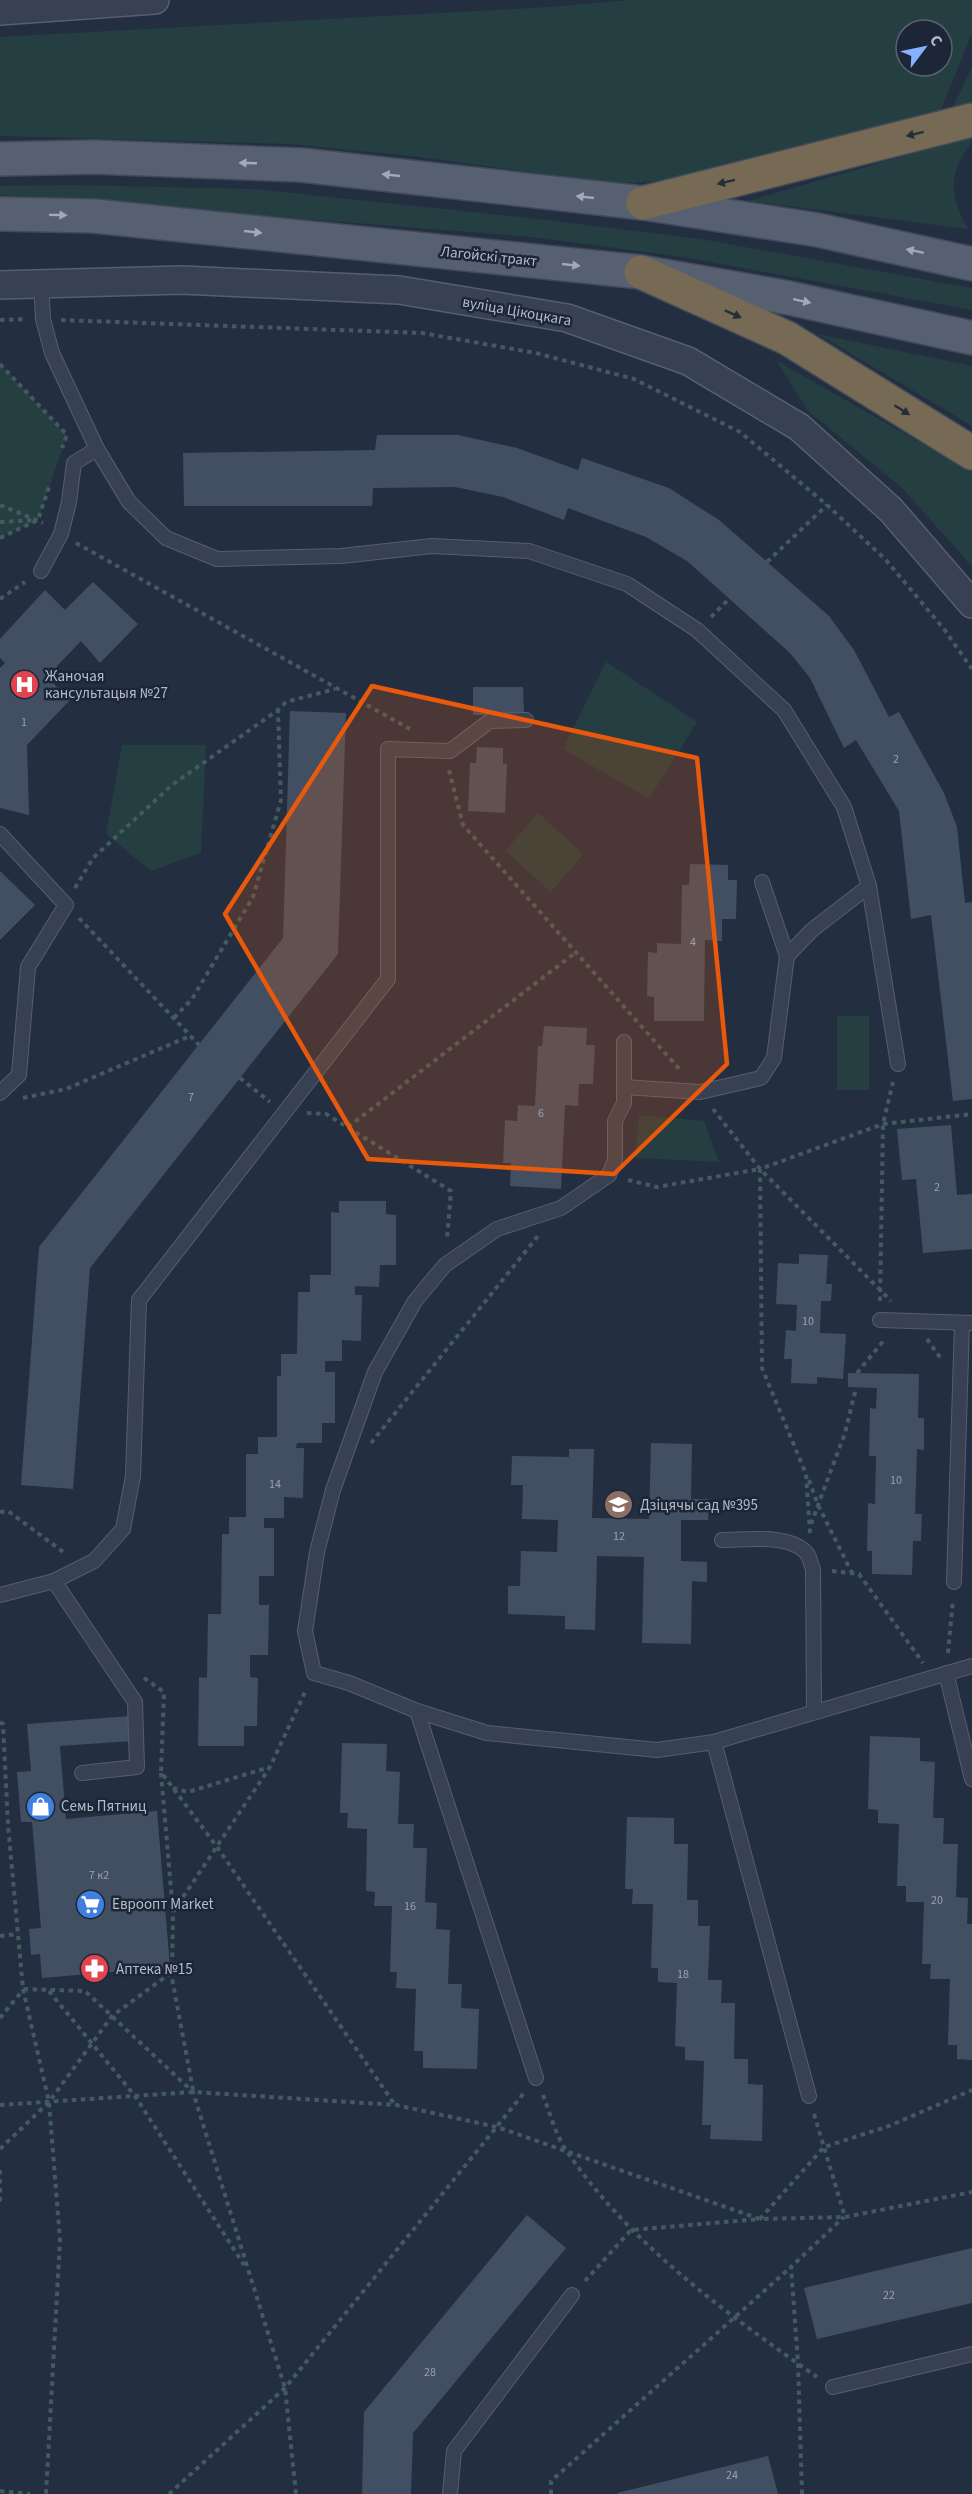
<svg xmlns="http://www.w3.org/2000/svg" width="972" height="2494" font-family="'Source Sans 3',sans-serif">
	<rect width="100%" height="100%" fill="#232f41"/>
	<g fill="#253e42" fill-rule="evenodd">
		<path d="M630,0H972V33L941,110L694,177L635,183L587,180L420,157L290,144L0,136V37L549,7ZM906,30H942V66H906Z"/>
		<polygon points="972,67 972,102 953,107"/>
		<path d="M972,136C972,145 966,149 962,157C947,181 955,206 968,229L748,201Z"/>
		<polygon points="71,185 253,189 529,218 701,239 972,288 972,310 683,257 532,237 0,195 0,186"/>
		<polygon points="818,334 972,366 972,426"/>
		<polygon points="777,361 972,472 972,566 901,487 807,410"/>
		<polygon points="0,364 67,435 38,520 0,538"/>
		<polygon points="606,662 697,722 649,799 563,749"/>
		<polygon points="122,745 206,745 201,853 151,871 106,834"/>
		<polygon points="538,813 584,854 551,892 505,851"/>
		<rect x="837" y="1016" width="32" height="74"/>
		<polygon points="639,1115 704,1121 719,1162 635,1158"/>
	</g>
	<g fill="#424f63">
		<polygon points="377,435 458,435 517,448 578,470 582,458 669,488 719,520 829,616 854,650 889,717 899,712 944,793 957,827 965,903 972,902 972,1099 953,1101 931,915 911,919 899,811 856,740 844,748 810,678 790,653 687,561 646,537 568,508 564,520 503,497 455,487 373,488 372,506 184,506 183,453 375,450"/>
		<polygon points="93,582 138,624 100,663 81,641 58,665 50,680 70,700 27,745 29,815 0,808 0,668 5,663 0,658 0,639 45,590 65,610"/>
		<polygon points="473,687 523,687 524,715 473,715"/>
		<polygon points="290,711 346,713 338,954 90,1268 73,1489 21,1485 39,1247 283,938"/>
		<polygon points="477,747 503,748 503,764 507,764 505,813 468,811 470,763 476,763"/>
		<polygon points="690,864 728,865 728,880 737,880 736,919 722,919 722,941 705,940 704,1021 654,1021 654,997 647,996 648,952 657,953 657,943 681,944 682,885 689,885"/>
		<polygon points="0,871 35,905 0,940"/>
		<polygon points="544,1026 587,1028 586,1045 595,1045 593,1084 579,1084 578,1106 565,1105 561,1189 510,1186 511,1163 503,1163 505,1120 517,1121 518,1105 535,1106 538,1046 542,1046"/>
		<polygon points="951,1125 957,1195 972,1194 972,1249 923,1253 916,1179 902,1180 897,1129"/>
		<polygon points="339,1201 386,1201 386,1214 396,1215 396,1265 380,1265 379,1287 355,1286 355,1295 362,1295 361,1341 342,1340 342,1361 325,1361 325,1372 335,1372 335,1423 322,1423 322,1443 297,1443 296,1448 304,1448 303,1498 284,1497 284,1518 264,1518 264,1528 274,1528 274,1576 259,1576 259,1605 269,1605 268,1655 250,1655 250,1677 258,1678 257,1726 244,1726 244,1746 198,1746 199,1677 207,1678 208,1614 221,1614 222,1534 229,1534 229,1517 246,1517 246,1454 258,1454 258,1437 277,1437 277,1376 281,1376 281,1354 297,1354 298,1292 310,1292 310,1275 331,1275 331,1212 339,1213"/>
		<polygon points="799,1254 828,1255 826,1284 832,1284 831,1301 821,1301 820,1333 846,1334 843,1379 817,1377 817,1384 791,1383 792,1359 784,1359 786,1330 796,1331 797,1305 776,1304 778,1263 799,1264"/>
		<polygon points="848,1373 919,1374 918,1418 924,1418 924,1450 917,1449 915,1514 922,1514 921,1541 913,1541 912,1575 872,1574 872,1551 867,1551 868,1503 875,1504 876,1456 869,1456 870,1408 876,1409 877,1388 848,1387"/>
		<polygon points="651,1443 692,1444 691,1499 709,1499 708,1520 681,1520 681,1561 707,1562 707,1582 692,1581 691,1644 642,1643 644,1557 597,1556 595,1630 565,1629 565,1616 508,1614 508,1586 520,1586 521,1551 557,1552 558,1520 522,1519 523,1485 511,1485 512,1456 569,1457 569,1449 594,1449 592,1518 649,1519"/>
		<polygon points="130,1716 132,1741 60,1746 66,1819 157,1811 170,1967 42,1978 40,1954 31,1955 29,1929 41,1928 32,1822 21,1822 17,1772 31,1771 27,1724"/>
		<polygon points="870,1736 920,1738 920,1761 935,1762 933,1818 944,1818 943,1844 958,1844 956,1897 968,1898 967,1924 972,1924 972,2060 957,2059 957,2045 948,2045 950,1979 930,1979 931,1964 922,1964 924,1902 906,1902 906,1886 897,1886 899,1824 878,1823 878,1810 868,1809"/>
		<polygon points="342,1743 387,1744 386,1771 400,1772 398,1824 414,1824 413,1848 427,1848 425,1902 437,1903 436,1929 450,1930 448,1984 462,1984 461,2008 479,2009 477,2069 423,2068 423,2051 414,2051 416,1989 396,1988 397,1972 390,1972 392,1906 374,1906 375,1892 366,1891 367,1829 347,1828 348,1813 340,1813"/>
		<polygon points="627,1817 674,1818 674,1844 688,1844 687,1900 698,1900 698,1926 710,1926 708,1980 722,1980 721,2003 735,2003 734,2059 748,2059 748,2084 763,2085 762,2141 710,2139 711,2125 702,2125 704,2061 685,2060 685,2047 675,2046 677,1983 658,1982 658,1968 651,1968 653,1904 632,1904 633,1889 625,1889"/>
		<polygon points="527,2215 566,2248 413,2433 411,2494 362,2494 364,2412"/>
		<polygon points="972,2248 972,2303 817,2339 804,2288"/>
		<polygon points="768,2456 778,2494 618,2494 617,2493"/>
	</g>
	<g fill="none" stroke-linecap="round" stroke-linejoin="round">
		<defs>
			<g id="lane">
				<polyline points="41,283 43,319 52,353 97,449 129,502 166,538 217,559 341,556 432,546 529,551 627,584 697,630 784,710 844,807 869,886 898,1064"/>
				<polyline points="41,571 61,534 69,502 74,463 97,449"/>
				<polyline points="0,834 66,905 28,967 19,1075 0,1093"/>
				<polyline points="787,956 812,930 869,886"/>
				<polyline points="624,1042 624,1103 615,1121 615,1160 609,1175 561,1208 497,1229 445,1265 415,1301 375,1372 333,1490 317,1552 305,1631 314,1673 349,1683 417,1711 487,1733 657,1750 714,1742 972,1666"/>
				<polyline points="624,1087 700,1092 761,1078 774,1058 787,956 762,882"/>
				<polyline points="880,1320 972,1323"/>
				<path d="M722,1540C746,1540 793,1533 808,1555C810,1559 811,1565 813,1569L814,1712"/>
				<polyline points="54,1581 135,1702 137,1767 82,1773"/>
				<polyline points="954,1582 962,1323"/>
				<polyline points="0,1595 54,1581 94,1561 123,1529 133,1476 139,1300 388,979 388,749 450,751 490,721 526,720"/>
				<polyline points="946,1673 972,1779"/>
				<polyline points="417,1711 536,2078"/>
				<polyline points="714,1742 809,2096"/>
				<polyline points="833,2387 972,2354"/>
				<polyline points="450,2494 454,2451 572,2295"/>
			</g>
			<g id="street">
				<polyline points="0,11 155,0"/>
				<polyline points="0,285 182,280 399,290 567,318 688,361 799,427 891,510 972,604"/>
			</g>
			<g id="primary">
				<polyline points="0,159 94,157 301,165 643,203 818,230 972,264"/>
				<polyline points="0,214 94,216 641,272 789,298 972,338"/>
			</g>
			<g id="highway">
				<polyline points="643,203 972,120"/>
				<polyline points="641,272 787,338 972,453"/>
			</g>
		</defs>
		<use href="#lane" stroke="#555f6e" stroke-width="16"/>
		<use href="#street" stroke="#555f6e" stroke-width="30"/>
		<use href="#primary" stroke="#414a5a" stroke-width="36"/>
		<use href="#highway" stroke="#424c5b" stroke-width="36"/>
		<g stroke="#435b5f" stroke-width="4" stroke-dasharray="4.5 4.5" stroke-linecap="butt">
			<polyline points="0,320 26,319"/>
			<polyline points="61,320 422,333 536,353 634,379 740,432 827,505 885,559 944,629 972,669"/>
			<polyline points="0,364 67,435 62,448"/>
			<polyline points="0,505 43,523"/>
			<polyline points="0,522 34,520"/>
			<polyline points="0,538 38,520 50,484"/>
			<polyline points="76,543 410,729"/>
			<polyline points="767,562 827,505"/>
			<polyline points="0,599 25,582"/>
			<polyline points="711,617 730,598"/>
			<polyline points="449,770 463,825 681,1071"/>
			<polyline points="75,888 93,858 172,785 278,710 286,702 335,689"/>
			<polyline points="79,918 199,1045"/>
			<polyline points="174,1018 192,999 253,897 281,800 278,711"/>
			<polyline points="240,1078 270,1102"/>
			<polyline points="23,1098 66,1089 190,1036"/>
			<polyline points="713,1109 760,1169 891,1301"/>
			<polyline points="307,1113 326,1114 451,1191 447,1239"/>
			<polyline points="348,1127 575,953"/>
			<polyline points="628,1180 657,1187 760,1169"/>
			<polyline points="880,1301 883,1124 893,1082"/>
			<polyline points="927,1339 942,1360"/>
			<polyline points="857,1373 885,1339"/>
			<polyline points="371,1443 538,1236"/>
			<polyline points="809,1480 818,1505 852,1573"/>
			<polyline points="0,1512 8,1511 66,1554"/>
			<polyline points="811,1524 845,1433 856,1388"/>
			<polyline points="810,1533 806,1474 762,1368 760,1169 883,1124 972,1114"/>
			<polyline points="832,1571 859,1574 923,1663"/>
			<polyline points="948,1653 953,1600"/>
			<polyline points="144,1678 164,1692 161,1772 217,1847 395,2105"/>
			<polyline points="0,1722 3,1724 8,1825 23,1989 85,1991 193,2092 285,2388 296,2494"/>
			<polyline points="161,1773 173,1912"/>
			<polyline points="173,1788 188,1792 270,1767"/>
			<polyline points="0,1936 18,1934"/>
			<polyline points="23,1989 49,2102 60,2240 46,2494"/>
			<polyline points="49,1991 135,2096 244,2265"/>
			<polyline points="0,2018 23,1990"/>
			<polyline points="193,2090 172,1978 173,1912 270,1767 306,1690"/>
			<path d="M543,2095C550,2113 556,2137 568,2153C632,2246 726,2313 817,2377"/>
			<polyline points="0,2105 193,2092 396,2105 497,2127 760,2219 845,2217 972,2192"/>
			<polyline points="814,2114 845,2217"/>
			<polyline points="0,2149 49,2102 112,2016 172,1972"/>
			<polyline points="0,2170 0,2205"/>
			<polyline points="585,2281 631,2230 760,2219 824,2147 889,2126 972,2090"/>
			<polyline points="0,2491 30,2494"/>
			<polyline points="169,2494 285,2388 524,2093"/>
			<polyline points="551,2494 551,2481 791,2267"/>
			<polyline points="802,2494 798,2363 791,2267 844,2217"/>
		</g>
		<use href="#lane" stroke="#384151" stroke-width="14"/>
		<use href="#street" stroke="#384151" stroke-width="27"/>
		<use href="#primary" stroke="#566071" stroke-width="33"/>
		<use href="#highway" stroke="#776a54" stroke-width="33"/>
	</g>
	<defs><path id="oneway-solid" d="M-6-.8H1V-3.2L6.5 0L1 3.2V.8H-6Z" transform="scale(1.5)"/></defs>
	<g fill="#252d39">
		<use href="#oneway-solid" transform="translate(915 134) rotate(166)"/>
		<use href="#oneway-solid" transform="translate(726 182) rotate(166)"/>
		<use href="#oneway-solid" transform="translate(733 314) rotate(24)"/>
		<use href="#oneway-solid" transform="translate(902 410) rotate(32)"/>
	</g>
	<g fill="#a1aab9">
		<use href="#oneway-solid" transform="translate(248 163) rotate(-178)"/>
		<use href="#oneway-solid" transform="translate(391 175) rotate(-174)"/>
		<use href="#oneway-solid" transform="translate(585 197) rotate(-174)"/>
		<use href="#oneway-solid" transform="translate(58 215) rotate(1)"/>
		<use href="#oneway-solid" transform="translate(253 232) rotate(6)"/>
		<use href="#oneway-solid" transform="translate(915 251) rotate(-168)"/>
		<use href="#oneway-solid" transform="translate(571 265) rotate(6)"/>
		<use href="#oneway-solid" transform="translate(802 301) rotate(12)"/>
	</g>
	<path fill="#e8590c" fill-opacity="0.2" stroke="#e8590c" stroke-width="4.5" stroke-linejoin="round" d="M372,686L697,758L727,1064L614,1174L368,1159L225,914Z"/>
	<defs>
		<symbol id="hospital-disc" viewBox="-11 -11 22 22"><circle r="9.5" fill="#e0444e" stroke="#1c2636"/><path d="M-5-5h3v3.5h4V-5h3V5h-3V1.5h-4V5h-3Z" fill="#fff"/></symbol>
		<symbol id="school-disc" viewBox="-11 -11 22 22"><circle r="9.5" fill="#8d6e63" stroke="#1c2636"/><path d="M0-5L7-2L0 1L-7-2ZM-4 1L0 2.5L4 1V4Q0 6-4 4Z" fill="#fff"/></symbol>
		<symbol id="shop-disc" viewBox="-11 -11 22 22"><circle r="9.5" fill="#3f7fe0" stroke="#1c2636"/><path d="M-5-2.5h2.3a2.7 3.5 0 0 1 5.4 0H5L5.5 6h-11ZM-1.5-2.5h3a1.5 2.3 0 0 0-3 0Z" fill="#fff"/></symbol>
		<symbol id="supermarket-disc" viewBox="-11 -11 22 22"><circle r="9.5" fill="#3f7fe0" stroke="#1c2636"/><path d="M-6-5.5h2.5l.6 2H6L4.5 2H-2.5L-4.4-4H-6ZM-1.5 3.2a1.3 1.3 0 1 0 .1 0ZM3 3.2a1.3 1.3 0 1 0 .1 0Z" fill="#fff"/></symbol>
		<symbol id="pharmacy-disc" viewBox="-11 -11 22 22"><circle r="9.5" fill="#e0444e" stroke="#1c2636"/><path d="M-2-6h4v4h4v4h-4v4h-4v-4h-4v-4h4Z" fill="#fff"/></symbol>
	</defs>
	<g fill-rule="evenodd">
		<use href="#hospital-disc" x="8" y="668" width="33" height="33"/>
		<use href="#school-disc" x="602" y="1488" width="33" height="33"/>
		<use href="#shop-disc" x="24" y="1790" width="33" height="33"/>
		<use href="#supermarket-disc" x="74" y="1888" width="33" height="33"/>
		<use href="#pharmacy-disc" x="78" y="1952" width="33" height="33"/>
	</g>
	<g text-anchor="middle" stroke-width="5" stroke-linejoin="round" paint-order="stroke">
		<g font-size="12" fill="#98a1b1">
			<text x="24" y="726">1</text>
			<text x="896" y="763">2</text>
			<text x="693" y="946">4</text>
			<text x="191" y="1101">7</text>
			<text x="541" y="1117">6</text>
			<text x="937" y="1191">2</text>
			<text x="808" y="1325">10</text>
			<text x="896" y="1484">10</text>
			<text x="275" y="1488">14</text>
			<text x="619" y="1540">12</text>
			<text x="99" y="1879">7 к2</text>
			<text x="937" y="1904">20</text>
			<text x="410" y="1910">16</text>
			<text x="683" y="1978">18</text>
			<text x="889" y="2299">22</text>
			<text x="430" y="2376">28</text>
			<text x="732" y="2479">24</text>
		</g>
		<g font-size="15" fill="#b4bccb" stroke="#1c2636">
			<text transform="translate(489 256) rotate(6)" y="5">Лагойскі тракт</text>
			<text transform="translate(517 311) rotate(10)" y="5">вуліца Цікоцкага</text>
		</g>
		<g font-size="15" fill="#b4bccb" stroke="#1c2636" text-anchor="start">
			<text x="45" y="681">Жаночая<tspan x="45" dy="17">кансультацыя №27</tspan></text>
			<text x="640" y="1510">Дзіцячы сад №395</text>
			<text x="61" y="1811">Семь Пятниц</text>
			<text x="112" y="1909">Евроопт Market</text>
			<text x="116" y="1974">Аптека №15</text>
		</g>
	</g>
	<g transform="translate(924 48) rotate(58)"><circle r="28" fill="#1c2636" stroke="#596272" stroke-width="1.5"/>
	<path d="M0-4.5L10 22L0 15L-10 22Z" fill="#86b1ff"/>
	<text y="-9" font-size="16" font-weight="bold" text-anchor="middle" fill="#b4bccb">С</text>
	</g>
</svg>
